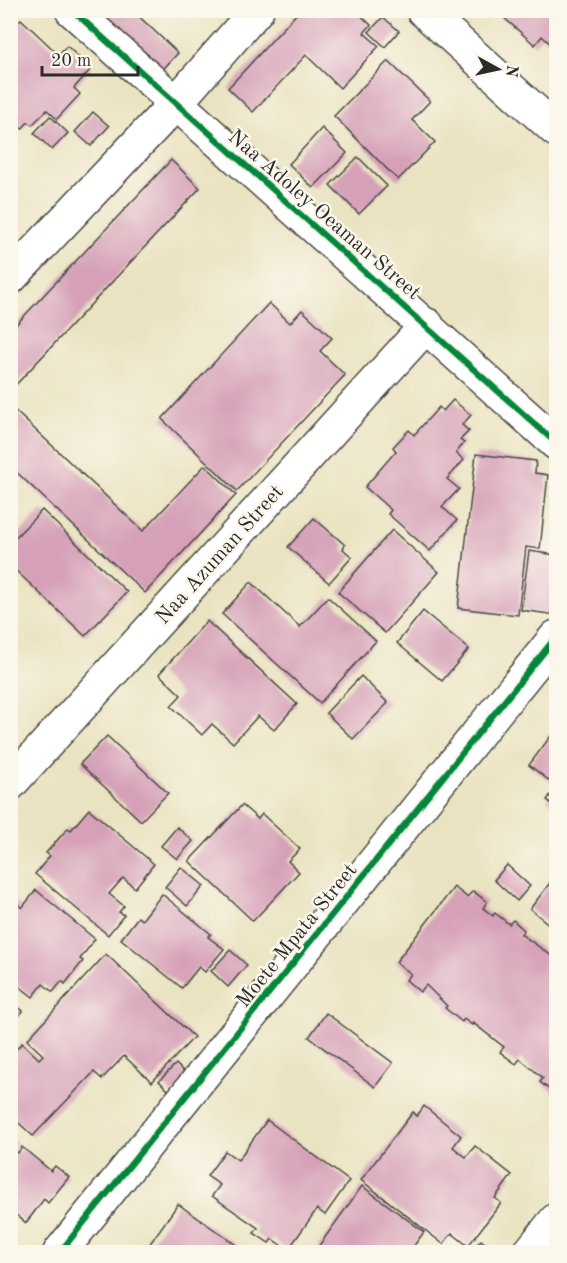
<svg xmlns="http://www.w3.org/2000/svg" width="567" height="1263" font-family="'Old Standard TT',serif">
	<rect width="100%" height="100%" fill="#fbf7ec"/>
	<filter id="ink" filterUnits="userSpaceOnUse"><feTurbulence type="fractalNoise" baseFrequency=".0167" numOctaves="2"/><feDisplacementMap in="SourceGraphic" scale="12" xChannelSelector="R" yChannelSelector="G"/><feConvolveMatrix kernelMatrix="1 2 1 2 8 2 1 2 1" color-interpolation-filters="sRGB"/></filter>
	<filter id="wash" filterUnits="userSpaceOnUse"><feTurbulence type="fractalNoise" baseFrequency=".008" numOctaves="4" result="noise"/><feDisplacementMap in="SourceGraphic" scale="24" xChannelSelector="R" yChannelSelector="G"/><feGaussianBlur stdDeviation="1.35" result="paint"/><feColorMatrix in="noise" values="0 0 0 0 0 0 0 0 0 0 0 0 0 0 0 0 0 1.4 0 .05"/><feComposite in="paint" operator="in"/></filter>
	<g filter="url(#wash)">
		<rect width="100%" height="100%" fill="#eae3c1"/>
		<g id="blocks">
			<g fill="#d6a1b8">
				<polygon points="83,10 132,10 178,53 155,78"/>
				<polygon points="300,10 355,10 371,25 364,33 379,46 340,88 306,55 253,112 228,88"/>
				<polygon points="506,10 556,10 556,49 542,36 535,45 502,16"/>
				<polygon points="383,17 399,31 385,47 369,32"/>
				<polygon points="21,19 59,55 67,46 91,69 74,88 80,94 57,119 47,110 32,125 28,122 22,129 10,118 10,30"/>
				<polygon points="388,61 430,101 412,120 435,142 398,180 334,116"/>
				<polygon points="93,112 109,126 91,146 75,132"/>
				<polygon points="50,116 68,133 52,150 34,133"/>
				<polygon points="322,128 347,153 313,188 289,164"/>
				<polygon points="358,157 387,186 359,214 330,185"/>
				<polygon points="171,160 200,188 10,391 10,331"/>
				<polygon points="269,303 290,323 302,310 332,338 320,351 345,375 237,491 162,419"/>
				<polygon points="453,400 471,415 462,425 469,431 460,440 464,443 456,453 464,460 447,479 459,489 442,507 457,520 430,551 388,514 391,510 365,487 396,451 393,447 409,430 414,435 439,407 443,411"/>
				<polygon points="10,406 143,531 205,465 236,495 145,593 10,466"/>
				<polygon points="476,454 536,461 535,473 548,475 540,549 526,547 518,615 458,608"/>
				<polygon points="10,484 17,490 10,497"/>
				<polygon points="42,510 127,592 85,636 10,565 10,543"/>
				<polygon points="314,518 345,545 343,549 352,557 329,583 288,547"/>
				<polygon points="392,530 439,572 385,633 338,592"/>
				<polygon points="529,551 556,555 556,615 521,610"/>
				<polygon points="251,582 300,627 328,597 376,641 320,703 222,614"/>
				<polygon points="423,611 469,649 442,681 397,643"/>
				<polygon points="207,621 297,704 274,730 258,716 233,743 212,724 202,735 171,706 181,695 159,674"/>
				<polygon points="361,676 388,703 353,739 326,713"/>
				<polygon points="556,729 556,786 529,765"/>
				<polygon points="107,736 168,793 141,821 80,764"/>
				<polygon points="556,787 556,807 547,800"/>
				<polygon points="242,805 258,819 262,814 300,849 288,861 299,872 253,921 189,861"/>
				<polygon points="89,809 154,864 135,888 123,878 109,894 124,906 119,912 124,915 108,935 35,874 50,856 46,853 68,828 71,830"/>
				<polygon points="177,827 193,841 177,859 161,846"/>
				<polygon points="507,865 530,886 517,901 494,880"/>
				<polygon points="181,867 204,886 187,906 165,887"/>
				<polygon points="556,875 556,930 530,909"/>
				<polygon points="454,887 467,897 473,891 487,902 483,908 493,916 495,913 509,924 513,920 524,930 521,934 556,959 555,1094 540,1082 543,1078 520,1059 516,1064 500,1052 504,1047 473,1023 472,1025 464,1019 462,1022 445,1008 447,1006 426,985 420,992 406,980 411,974 396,962"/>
				<polygon points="36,890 95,939 80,959 83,961 65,984 62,981 53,992 43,984 33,997 10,979 10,902 12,899 22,908"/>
				<polygon points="162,894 211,934 208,937 224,949 205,972 199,967 182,988 121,939 138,917 142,920"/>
				<polygon points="230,950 247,965 228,987 211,971"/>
				<polygon points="106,954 194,1037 152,1082 124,1056 102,1079 94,1072 33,1136 10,1115 10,1056 22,1043 39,1059 43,1055 27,1040"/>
				<polygon points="10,1000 23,1011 10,1025"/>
				<polygon points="326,1013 393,1063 375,1087 309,1037"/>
				<polygon points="176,1064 190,1078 173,1095 159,1081"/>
				<polygon points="424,1106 461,1136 453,1147 466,1157 475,1146 512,1175 495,1198 501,1203 468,1246 452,1233 443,1244 361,1180 413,1112 417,1116"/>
				<polygon points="267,1120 349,1181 325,1215 317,1209 288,1250 272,1239 269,1243 254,1233 258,1228 212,1196 220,1185 207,1176 225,1151 238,1160"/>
				<polygon points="10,1138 17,1144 13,1149 18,1153 22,1147 51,1171 55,1166 69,1177 48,1203 44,1199 26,1223 10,1210"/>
				<polygon points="362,1186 424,1232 413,1247 421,1252 326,1252 318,1247"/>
				<polygon points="178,1204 246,1252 144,1252"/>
				<polygon points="481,1240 494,1251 493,1252 471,1252"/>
			</g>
		</g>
	</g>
	<g filter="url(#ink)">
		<use href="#blocks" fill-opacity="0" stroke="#484742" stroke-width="1.5"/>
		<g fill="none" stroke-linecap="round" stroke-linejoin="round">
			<defs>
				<g id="minor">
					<polyline points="72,10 556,443"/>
					<polyline points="423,10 556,130"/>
					<polyline points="10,278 175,104 257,10"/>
					<polyline points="10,784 427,325"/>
					<polyline points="60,1252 556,637"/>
					<polyline points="530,1252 556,1220"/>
				</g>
			</defs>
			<use href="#minor" stroke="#484742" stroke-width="36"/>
			<use href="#minor" stroke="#fff" stroke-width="33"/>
			<defs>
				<g id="cycleway">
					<polyline points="72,10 556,443"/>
					<polyline points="60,1252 556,637"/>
				</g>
			</defs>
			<use href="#cycleway" stroke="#fbf7ec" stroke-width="10"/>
			<use href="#cycleway" stroke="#00873e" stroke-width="6"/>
		</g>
	</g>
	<g text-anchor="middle" stroke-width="5" stroke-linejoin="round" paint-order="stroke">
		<g font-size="21" fill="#2b2b2b" stroke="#fbf7ec">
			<text transform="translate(325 214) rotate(41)" y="7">Naa Adoley Oeaman Street</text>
			<text transform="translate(219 554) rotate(-48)" y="7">Naa Azuman Street</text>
			<text transform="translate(296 935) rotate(-51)" y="7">Moete Mpata Street</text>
		</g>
	</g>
	<rect width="567" height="1263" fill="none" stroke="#fbf7ec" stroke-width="36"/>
	<g transform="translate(498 69) rotate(98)" stroke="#fbf7ec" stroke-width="4.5" paint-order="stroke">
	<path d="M0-4.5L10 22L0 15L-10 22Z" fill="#2b2b2b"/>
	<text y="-9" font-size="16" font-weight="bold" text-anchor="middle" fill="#2b2b2b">N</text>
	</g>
	<path d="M42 66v9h96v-9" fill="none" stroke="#2b2b2b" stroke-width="3"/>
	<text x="51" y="66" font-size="18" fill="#2b2b2b" stroke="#fbf7ec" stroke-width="4.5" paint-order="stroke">20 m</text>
</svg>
